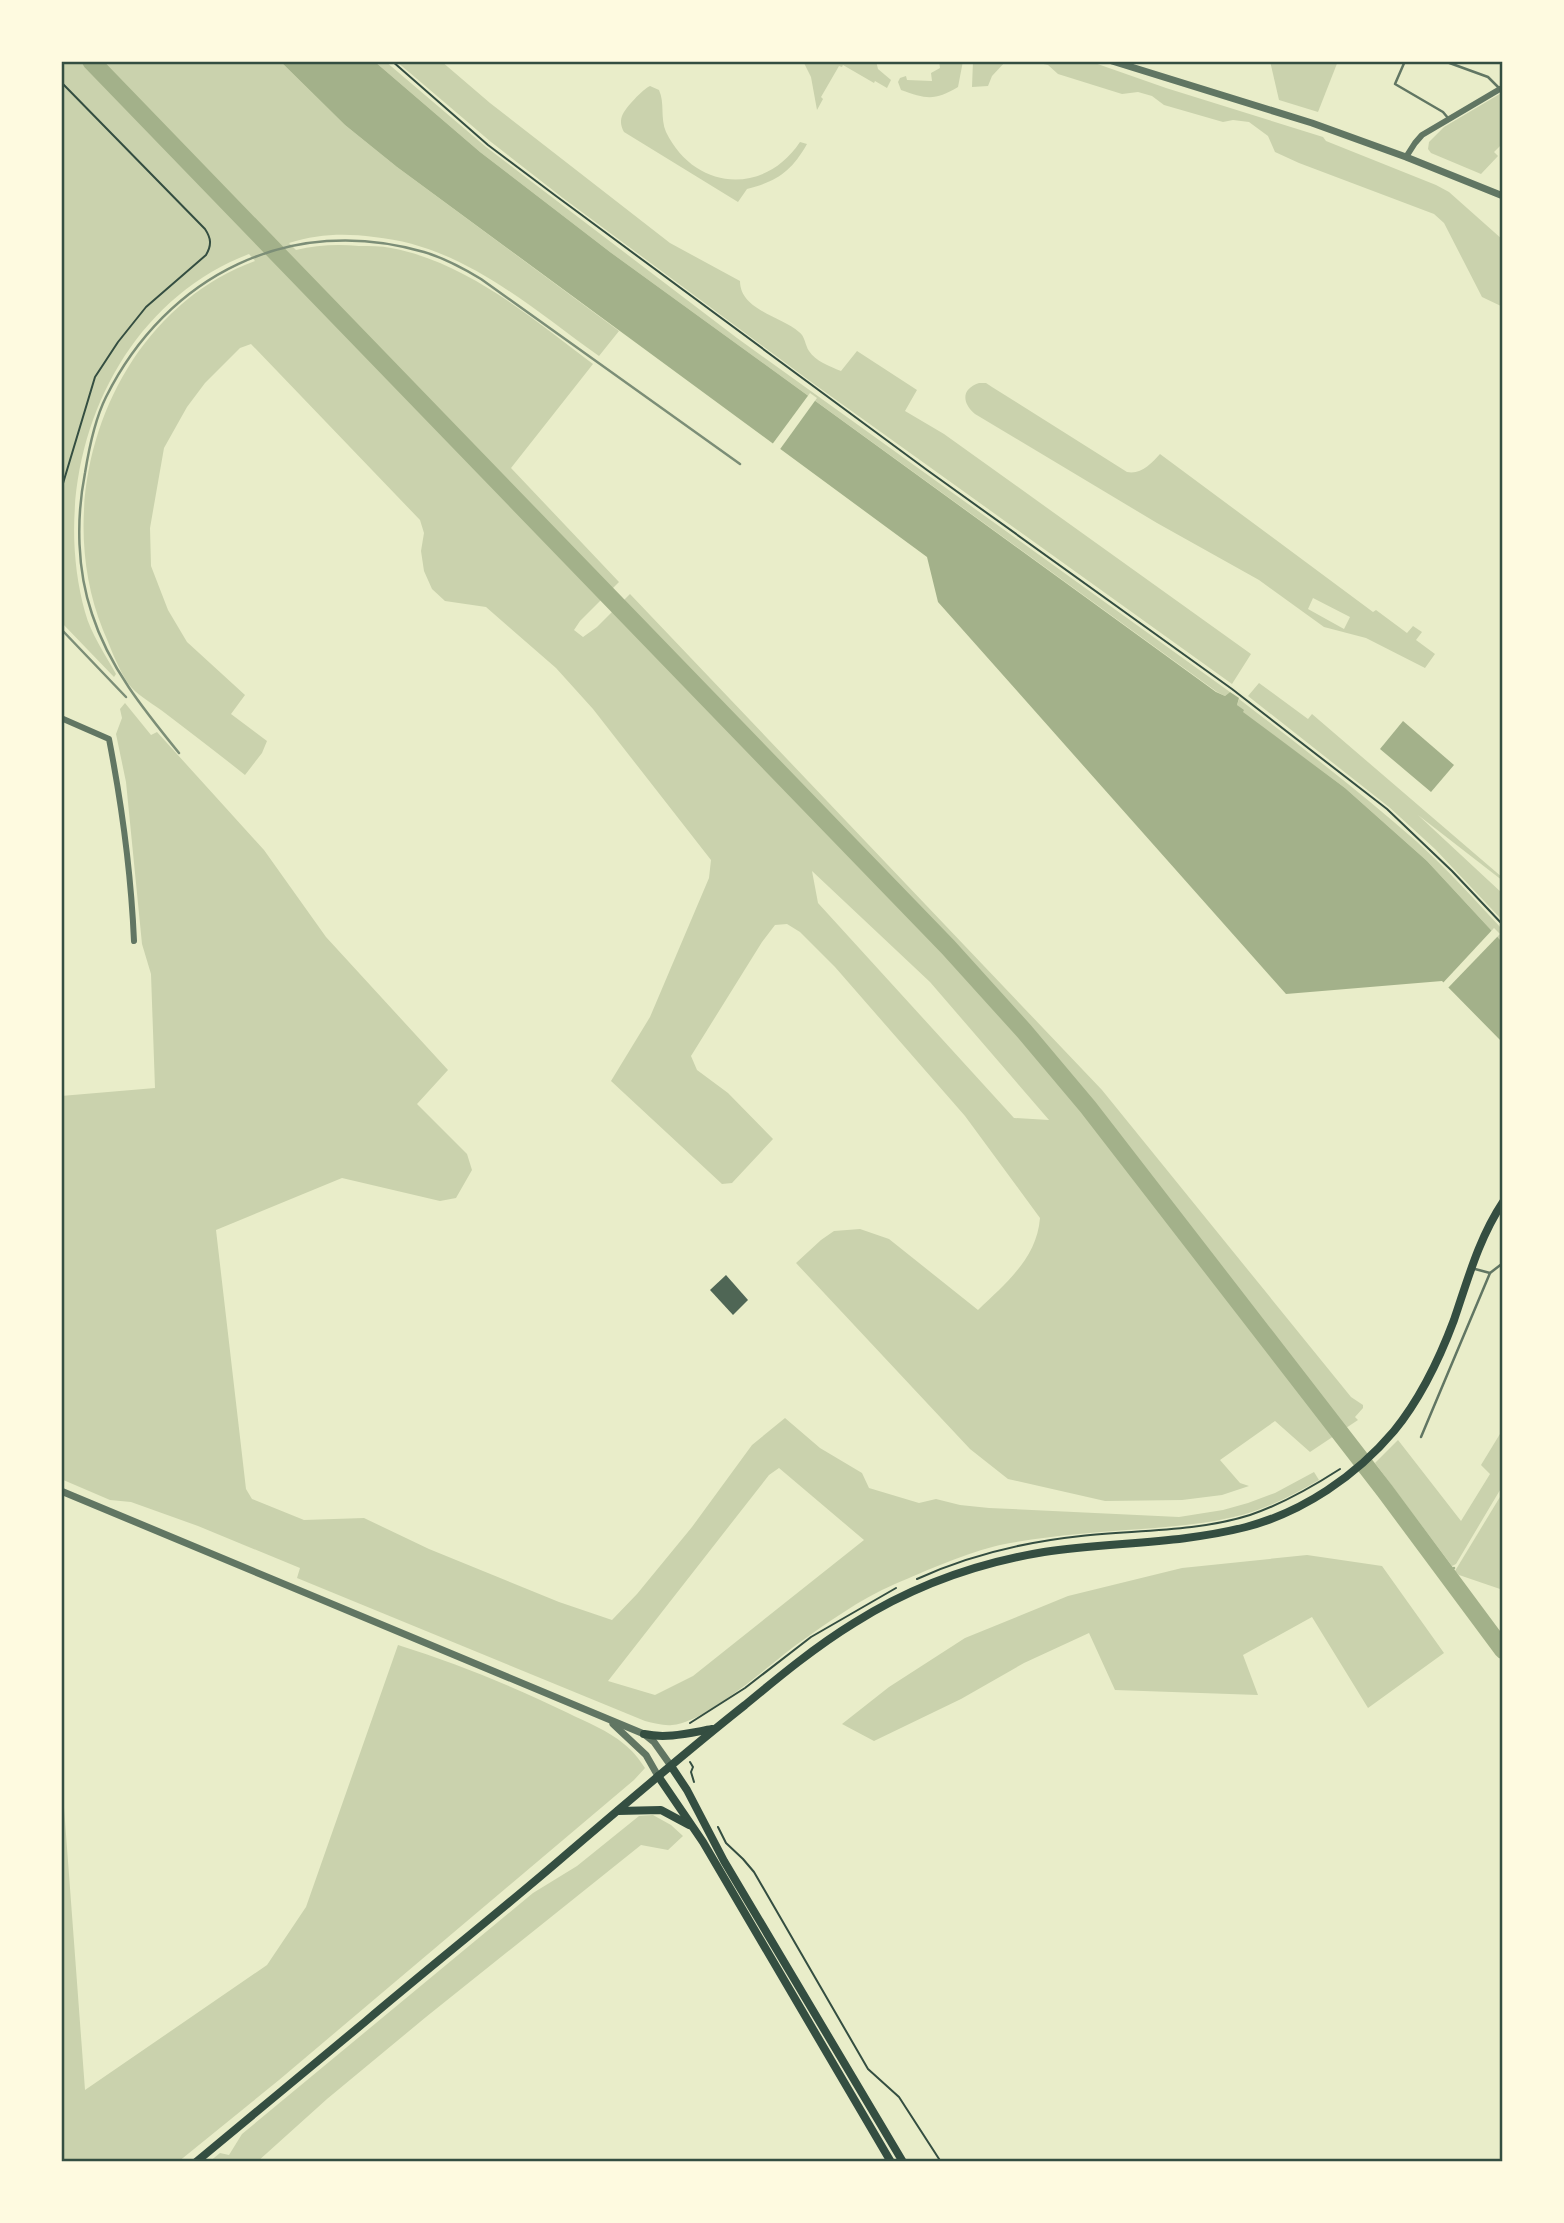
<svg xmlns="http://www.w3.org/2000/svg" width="1564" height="2223" font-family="'IBM Plex Serif',serif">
	<rect width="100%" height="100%" fill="#e9edc9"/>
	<g fill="#cad2ad" fill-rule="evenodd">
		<path d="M61,61H280L345,125L397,167L619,331L599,356C528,306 464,246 374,237C344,233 318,234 289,243L296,250C316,245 338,244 359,246C370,246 381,246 391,248C467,262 533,319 593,364L511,468L619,582L580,621L574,630L583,637L597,627L630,594L1102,1090L1351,1397L1363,1405V1408L1355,1417L1358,1420L1310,1452L1275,1421L1220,1460L1240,1483L1249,1486L1222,1495L1182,1500L1105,1501L1008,1479L970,1449L796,1263L821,1240L834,1231L860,1229L889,1239L978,1310C1006,1283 1037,1258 1040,1218L965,1116L835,967L800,932L787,924L775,925L762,942L691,1056L697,1070L728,1093L773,1139L732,1183L722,1184L611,1081L650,1017L709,878L711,860L593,709L556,668L486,607L445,601L432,589L424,571L421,551L424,533L420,520L251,344L240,348L205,383L187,407L164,448L150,528L151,566L168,610L187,642L245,695L231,714L267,741L262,753L245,775C219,754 192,734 165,713C155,705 140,697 131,687C120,674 110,646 103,630C48,493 113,313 255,261L249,254C110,307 47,474 85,612C91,634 105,654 116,674L114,677L61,622ZM812,871L930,982L1049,1120L1014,1118L818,903Z"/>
		<polygon points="374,61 385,61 486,147 737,338 1230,692 1225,696 1217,692 610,252 480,152"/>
		<path d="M396,61H441L490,103L670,243L740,281C740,310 781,316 799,332C805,336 805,345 809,351C815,361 831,367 841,371L857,351L917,390L905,411L944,434L1251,654L1232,684L814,384L563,198L491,142Z"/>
		<polygon points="803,61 876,61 878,69 891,80 887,88 875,81 874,83 843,65 842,67 839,66 821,97 823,99 817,110 811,77"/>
		<path d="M939,61H963L958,87C935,101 926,99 901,90L898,82L900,78L906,76L907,80L932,81L931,73L940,68Z"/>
		<polygon points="973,61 1089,61 1166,88 1323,137 1326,141 1436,185 1449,192 1503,240 1503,307 1482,297 1444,223 1434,214 1299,163 1275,152 1268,136 1249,122 1233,120 1223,122 1164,105 1152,96 1138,92 1122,94 1058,74 1048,65 1034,62 1018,64 1006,61 992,76 988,86 972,87"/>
		<polygon points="1270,61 1338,61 1318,112 1279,100"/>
		<path d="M650,86L659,90C665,103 660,118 666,132C695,191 764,196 800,142L807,144C791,172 777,181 747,189L738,202L624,132C621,127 620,121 622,116C625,108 643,89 650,86Z"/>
		<polygon points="1503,92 1503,143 1494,152 1498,156 1481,174 1431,153 1428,149 1429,142 1444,127"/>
		<path d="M979,383H986L992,387L1127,472C1141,475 1152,463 1160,454L1373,612L1376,610L1407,633L1413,626L1422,632L1416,640L1435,654L1425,668L1366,638L1324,627L1259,580L1157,523L975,414C962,403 961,389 979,383ZM1313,598L1350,617L1344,629L1308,609Z"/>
		<polygon points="1259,683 1308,719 1312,714 1503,878 1503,881 1418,815 1503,894 1503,921 1435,849 1389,807 1248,696"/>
		<path d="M1239,699C1299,745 1359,791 1416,841C1447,869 1475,900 1503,930V943L1427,861L1345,788L1242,712L1237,705Z"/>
		<path d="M125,703L151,735L157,732L264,850L326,937L448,1070L417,1104L467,1154L472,1170L456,1198L440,1201L342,1178L216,1230L246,1489L252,1499L304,1520L364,1518L429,1549L559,1602L612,1620L637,1594L692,1527L752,1445L785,1418L820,1448L862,1473L869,1488L919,1503L936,1499L960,1505L989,1508L1179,1517L1223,1510L1248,1503L1275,1493L1314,1472L1319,1480C1298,1492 1276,1504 1252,1512C1217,1523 1179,1526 1142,1529C1095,1532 1046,1536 1000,1545C969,1552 925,1571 895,1584C860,1599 827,1623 796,1645C768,1666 705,1723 672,1725C664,1726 654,1723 645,1721L297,1578L300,1568L198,1526L131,1502L110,1500L61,1479V1096L155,1088L151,974L142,944L126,782L116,734L122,718L120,709ZM779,1468L864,1540L693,1676L655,1695L608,1681L769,1475Z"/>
		<polygon points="1503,1429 1503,1485 1456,1564 1452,1566 1375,1463 1398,1440 1461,1521 1490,1474 1481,1465"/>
		<polygon points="1503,1492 1503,1590 1459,1575 1455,1571"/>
		<polygon points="1307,1555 1382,1566 1444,1653 1368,1708 1312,1617 1243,1655 1258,1695 1115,1690 1089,1633 1024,1663 961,1699 874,1741 842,1724 889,1687 965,1638 1068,1596 1182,1568"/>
		<path d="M398,1645C456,1663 512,1686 568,1713C586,1722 609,1731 624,1744C633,1751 639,1759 645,1768L634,1780L279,2080L178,2162H61V1767L85,2090L267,1965L306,1907Z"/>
		<polygon points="653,1815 671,1825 683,1836 668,1850 641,1845 426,2017 327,2099 257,2162 209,2162 220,2153 229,2155 242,2134 533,1893 577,1866 639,1816"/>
	</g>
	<g fill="#a3b18a">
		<polygon points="280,61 374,61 480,152 610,252 1216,692 1225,696 1230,692 1239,698 1237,705 1244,710 1243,712 1345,788 1427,861 1503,943 1503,1043 1442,981 1286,994 938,602 927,557 397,167 345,125"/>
		<polygon points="1403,721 1454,765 1431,792 1380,749"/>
	</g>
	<g fill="#e9edc9">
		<polygon points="810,393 817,398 778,452 771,446"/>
		<polygon points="1494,928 1500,934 1446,990 1441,985"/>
	</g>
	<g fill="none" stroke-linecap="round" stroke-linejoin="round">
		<g stroke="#a3b18a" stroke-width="2.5">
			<polyline points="81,61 82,61"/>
			<polyline points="1447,1573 1454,1568"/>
		</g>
		<polyline stroke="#a3b18a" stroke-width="18" points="91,61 948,947 1024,1031 1088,1107 1385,1491 1503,1650"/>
	</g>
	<polygon fill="#4f6655" points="726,1275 748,1300 733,1315 710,1290"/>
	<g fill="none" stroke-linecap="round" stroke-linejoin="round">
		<g stroke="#344e41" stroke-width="2">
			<polyline points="392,61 488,145 556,196 927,470 1232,689 1387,809 1452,871 1503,925"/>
			<path d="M61,82L205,229C211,238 212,245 206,255L146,307L118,342L95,377L61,490"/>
			<path d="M917,1579C969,1555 1025,1542 1081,1536C1137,1530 1196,1532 1250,1515C1283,1504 1312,1487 1340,1469"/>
			<polyline points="690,1723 745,1688 811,1637 896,1588"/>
			<polyline points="690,1762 693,1767 691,1772 694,1782"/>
			<polyline points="718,1827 726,1843 743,1859 754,1872 868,2069 899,2097 941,2162"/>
		</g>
		<g stroke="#617663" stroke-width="2.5">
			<polyline points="1405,61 1395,84 1443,112 1448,118"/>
			<polyline points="1444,61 1488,77 1500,89"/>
			<polyline points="1475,1269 1490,1273 1503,1263"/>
			<polyline points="1421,1437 1490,1273"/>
		</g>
		<g stroke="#617663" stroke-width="6">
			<polyline points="1406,157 1415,143 1422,135 1500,89"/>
			<path d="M61,718L109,739C122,806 131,872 134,941"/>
		</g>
		<g stroke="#617663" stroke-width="7">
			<polyline points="1112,61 1312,123 1406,157 1503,196"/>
			<polyline points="61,1491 644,1734 654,1742 671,1766"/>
			<polyline points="613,1724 646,1755 658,1776"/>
		</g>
		<g stroke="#344e41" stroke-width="8">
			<path d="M644,1734C667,1739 689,1733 712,1729"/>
			<polyline points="671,1766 687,1790 724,1861 903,2162"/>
			<polyline points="658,1776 703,1842 891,2162"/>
			<polyline points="618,1811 661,1810 689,1825"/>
			<path d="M196,2162C253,2115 309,2068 366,2021C431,1966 498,1913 562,1858C623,1806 683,1754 745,1705C780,1676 815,1647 854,1623C911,1587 977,1563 1044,1552C1111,1542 1180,1544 1246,1527C1303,1512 1356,1476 1394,1431C1421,1398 1439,1360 1454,1320C1468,1279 1479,1238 1503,1202"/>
		</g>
		<g stroke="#7c8e77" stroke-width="2.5">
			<polyline points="61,629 126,697"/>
			<path d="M179,753C144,710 109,667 92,614C77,570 76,519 85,473C89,448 95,419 106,397C167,275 291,213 424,252C444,258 463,268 481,279L740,464"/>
		</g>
	</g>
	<rect width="1564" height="2223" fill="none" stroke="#fefae0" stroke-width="126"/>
	<rect x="63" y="63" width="1438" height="2097" fill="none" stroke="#344e41" stroke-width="2.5"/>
</svg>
